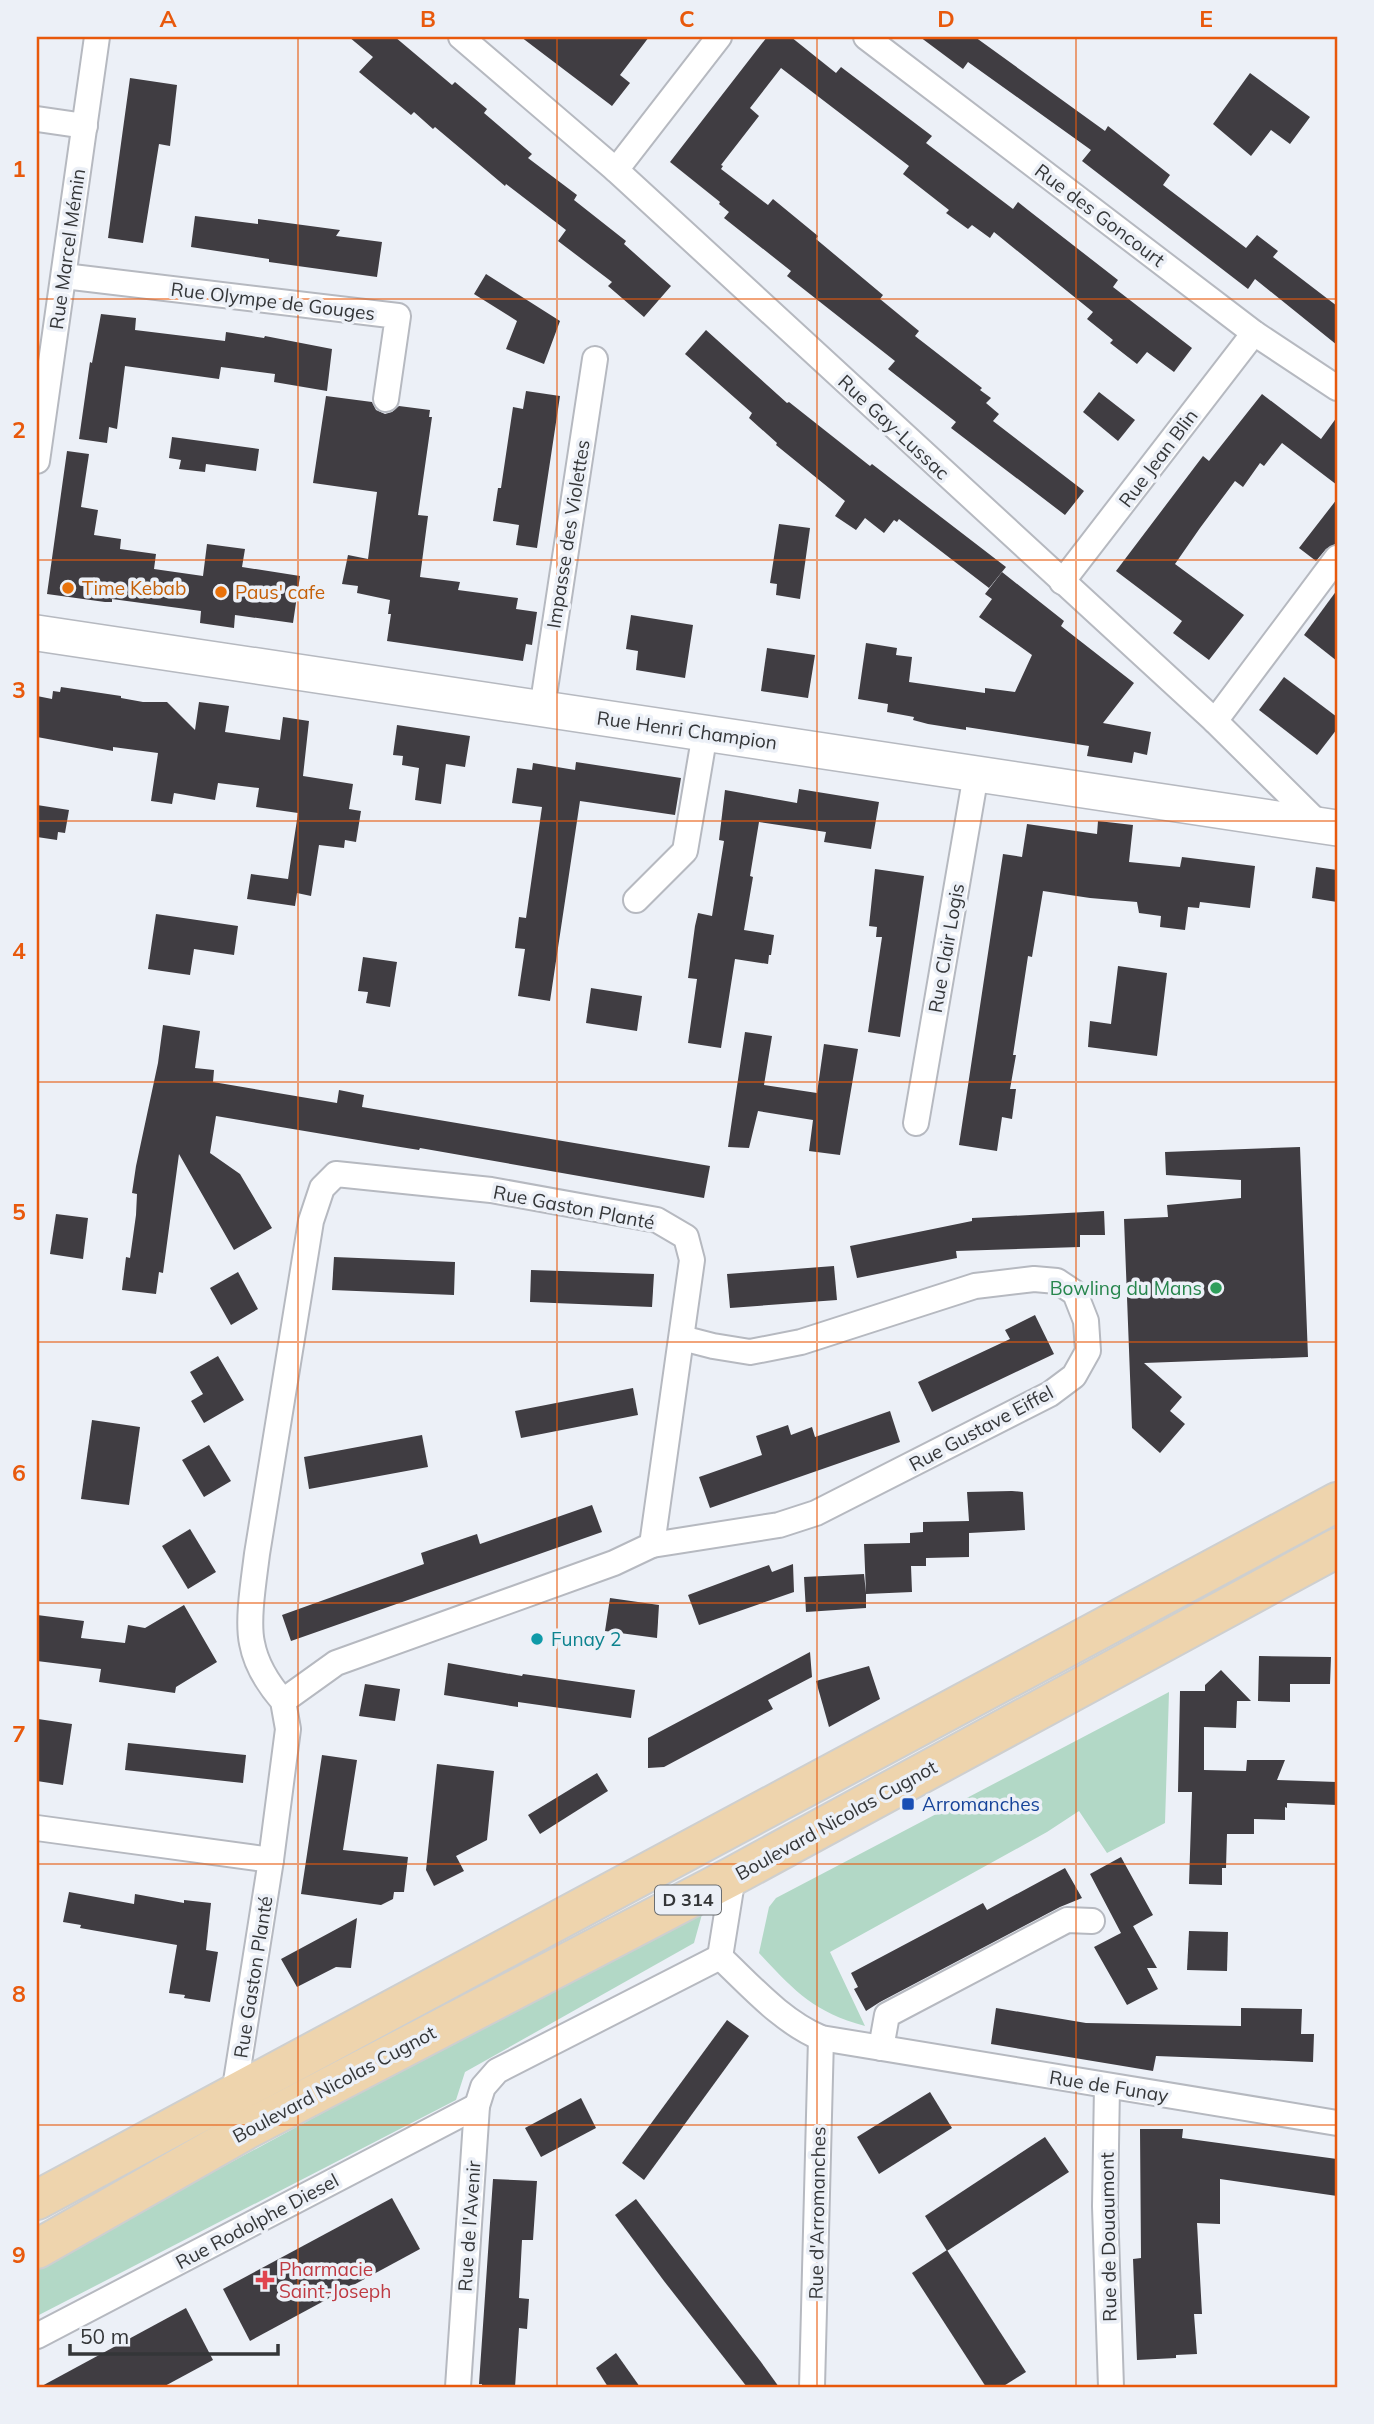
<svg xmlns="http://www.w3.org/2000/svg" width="1374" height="2424" font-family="Mulish,sans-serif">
	<rect width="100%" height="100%" fill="#ecf0f7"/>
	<g fill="#b2d8c6">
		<path d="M1169,1692L1165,1823L1107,1853L1079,1811L1047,1832L830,1952L865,2026C812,2011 796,1992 759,1953L769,1907L776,1898Z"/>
		<polygon points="704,1907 694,1943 465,2072 456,2100 37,2316 37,2267"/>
	</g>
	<g fill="#403d42">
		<polygon points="349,37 395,37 452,85 455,82 487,109 484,113 532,154 528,158 577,195 574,200 626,241 624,244 671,286 644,317 608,286 612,282 558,241 566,230 506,184 505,186 435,127 433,129 414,112 411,115 359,72 373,57"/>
		<polygon points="521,37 649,37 620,75 630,83 612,106"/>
		<polygon points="767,37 791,37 836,73 841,67 932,136 926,143 1013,209 1018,202 1028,210 1118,280 1113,287 1192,348 1174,372 1147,352 1137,364 1110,343 1113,340 1087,319 1093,312 994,232 990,238 972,225 968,229 946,213 949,210 903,174 909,166 781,68 750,108 759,116 721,165 723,166 721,169 768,205 773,199 818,236 816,239 883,295 880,299 919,331 915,336 982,388 980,390 991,398 986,403 999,414 993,421 1084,491 1065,515 951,428 956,422 888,369 895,361 787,276 791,271 724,218 729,212 719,204 720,202 670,162"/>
		<polygon points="920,37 975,37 1105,131 1108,126 1170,175 1163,185 1246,248 1257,235 1278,251 1273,257 1337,306 1337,345 1255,279 1248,289 1082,161 1091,150 968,62 963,69"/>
		<polygon points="1250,73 1310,117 1290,144 1271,130 1251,156 1213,124"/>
		<polygon points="130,78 177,85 170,146 159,144 143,243 108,238"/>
		<polygon points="195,216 258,224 258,219 340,230 336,236 382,242 377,277 269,262 269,259 191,247"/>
		<polygon points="486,274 560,321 544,364 506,349 517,321 474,294"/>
		<polygon points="101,314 136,318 135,330 225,341 226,332 264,338 265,336 332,349 327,391 274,382 275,374 221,367 219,379 125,366 117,429 109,427 107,443 79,439 90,362 92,363"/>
		<polygon points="706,330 787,403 789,402 870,466 872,464 1006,567 989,588 899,519 897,522 894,520 884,533 865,518 856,530 835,516 845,501 776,445 777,443 749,418 752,413 685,354"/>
		<polygon points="526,391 560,396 537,548 516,545 519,525 493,521 498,488 501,488 513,407 523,409"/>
		<polygon points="1099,392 1135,420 1118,441 1083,412"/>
		<polygon points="1262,394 1321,439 1337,417 1337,485 1282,443 1264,466 1260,463 1243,487 1235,481 1200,528 1175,564 1244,615 1209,660 1173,633 1182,621 1116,571 1203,456 1209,461"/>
		<polygon points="326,396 372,402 376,410 385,414 392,412 399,406 430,410 429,417 432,417 418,515 428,516 420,577 460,582 458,590 518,598 516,609 537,612 532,645 526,644 523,661 387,641 391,614 388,614 390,600 357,593 358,586 342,584 348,555 368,559 377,492 313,483"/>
		<polygon points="172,437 259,449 256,471 206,464 205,472 179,469 181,460 169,458"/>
		<polygon points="67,451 89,454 81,507 98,510 94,535 121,539 120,549 156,554 154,569 203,576 207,544 245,549 242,567 300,576 293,623 235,615 234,628 200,623 201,611 112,599 112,602 105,602 47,594"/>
		<polygon points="1337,499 1337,543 1326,549 1316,561 1299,548"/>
		<polygon points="779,524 810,528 800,599 776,595 777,584 770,583"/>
		<polygon points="1002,572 1064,621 1061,626 1134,683 1103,723 1151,732 1147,755 1134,752 1132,763 1087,756 1089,746 966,727 966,730 928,724 913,720 914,717 887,712 888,704 858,699 866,643 897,648 896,655 912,657 909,682 985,693 985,688 1015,692 1032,655 979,617 992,599 985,594"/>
		<polygon points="1337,590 1337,661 1304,635"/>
		<polygon points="631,615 693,625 685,678 636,670 638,651 626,649"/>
		<polygon points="767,648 815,655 808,698 761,691"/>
		<polygon points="1284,677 1337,717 1337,729 1317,755 1259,710"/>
		<polygon points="61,687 121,696 121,698 143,702 167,702 195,730 199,702 229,706 225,732 280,740 283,717 309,721 303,776 353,784 349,809 361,811 356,842 345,840 344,848 319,845 311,896 297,893 295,906 247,899 251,874 288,879 298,813 256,807 259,788 218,783 215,800 174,793 172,804 151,801 158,753 113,747 113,751 37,737 37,696 52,699 53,691 60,692"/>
		<polygon points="397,725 470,736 465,767 446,764 441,804 415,800 419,768 402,765 403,756 393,755"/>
		<polygon points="576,762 681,778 675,815 580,801 550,1001 518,996 525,949 515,948 519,917 526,918 542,807 512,803 517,768 532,770 533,763 575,770"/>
		<polygon points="799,789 879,802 871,849 824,842 826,832 759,822 750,876 753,877 744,930 774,935 771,955 769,955 768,964 735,959 721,1048 688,1043 697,979 688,978 695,926 698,913 712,916 724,841 719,840 725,790 797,803"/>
		<polygon points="37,805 69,810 65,833 58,832 57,840 37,837"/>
		<polygon points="1098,821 1133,825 1129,862 1180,867 1182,857 1255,866 1250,908 1200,902 1199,908 1188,907 1185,930 1160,927 1161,916 1139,913 1137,902 1090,898 1043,891 1032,957 1028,956 1013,1055 1016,1055 1010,1089 1016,1089 1012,1119 1002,1117 997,1151 959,1145 1003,854 1022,857 1027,824 1097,834"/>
		<polygon points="1316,867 1337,870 1337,902 1312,898"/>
		<polygon points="875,869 924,876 900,1037 868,1032 882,937 876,937 877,927 869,926"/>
		<polygon points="156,914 238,926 234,955 194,949 190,975 148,969"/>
		<polygon points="363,957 397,962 390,1007 366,1003 368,992 358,991"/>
		<polygon points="1118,966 1167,973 1157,1056 1088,1047 1090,1021 1111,1024"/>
		<polygon points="591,988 642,996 637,1031 586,1023"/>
		<polygon points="163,1025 200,1031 195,1068 214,1070 213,1082 337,1103 339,1090 364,1095 362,1107 710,1166 704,1198 420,1148 419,1150 388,1145 216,1116 210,1153 240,1174 272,1228 234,1250 179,1154 163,1273 159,1272 156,1294 122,1290 126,1257 130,1258 136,1215 137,1194 132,1193 136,1166 158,1063"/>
		<polygon points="745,1032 772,1036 764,1085 817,1093 824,1044 858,1049 840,1155 809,1151 813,1120 758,1111 749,1148 728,1147"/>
		<polygon points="1300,1147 1308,1357 1144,1363 1182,1397 1170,1411 1185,1424 1160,1453 1132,1428 1124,1219 1168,1217 1167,1205 1241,1198 1241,1180 1166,1175 1165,1152"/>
		<polygon points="1104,1211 1105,1235 1080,1235 1080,1247 956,1251 957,1258 857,1278 850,1246 972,1221 972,1218"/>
		<polygon points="56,1214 88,1218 83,1259 50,1254"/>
		<polygon points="334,1257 455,1262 454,1295 332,1290"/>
		<polygon points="834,1266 837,1300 730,1308 727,1274"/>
		<polygon points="531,1270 654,1274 652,1307 530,1302"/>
		<polygon points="238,1272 258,1309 231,1325 210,1288"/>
		<polygon points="1035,1315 1054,1354 932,1412 918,1382 1010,1339 1005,1330"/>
		<polygon points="218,1356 244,1400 204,1423 191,1401 203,1394 190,1372"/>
		<polygon points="633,1388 638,1415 521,1438 515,1411"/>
		<polygon points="890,1411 900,1442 710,1508 699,1477 762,1455 756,1436 788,1425 791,1435 812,1427 815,1437"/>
		<polygon points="92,1420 140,1427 129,1505 81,1499"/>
		<polygon points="422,1435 428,1467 309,1489 304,1457"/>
		<polygon points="209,1445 231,1481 204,1497 182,1460"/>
		<polygon points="1012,1491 1023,1492 1025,1530 969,1533 969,1530 969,1557 926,1558 926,1566 911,1566 912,1592 866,1594 866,1608 806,1612 804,1577 864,1574 866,1593 864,1544 910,1543 910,1533 923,1532 923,1522 969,1521 967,1492"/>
		<polygon points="592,1505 602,1532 291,1641 282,1615 424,1564 421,1553 477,1534 480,1544"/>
		<polygon points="190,1529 216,1572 188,1589 162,1546"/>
		<polygon points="793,1564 794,1592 699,1625 688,1595 769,1565 772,1572"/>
		<polygon points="610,1598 659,1605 657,1638 605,1631"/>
		<polygon points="184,1605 217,1662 176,1687 175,1693 99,1682 101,1669 37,1661 37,1615 84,1621 81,1638 125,1643 128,1625 145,1628"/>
		<polygon points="810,1652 812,1677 768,1700 773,1709 664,1767 648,1768 648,1738"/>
		<polygon points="1259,1656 1331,1657 1330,1684 1290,1684 1290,1702 1258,1701"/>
		<polygon points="448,1663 522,1676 523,1674 635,1690 631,1718 518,1702 518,1707 444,1695"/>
		<polygon points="869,1666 880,1699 829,1727 816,1681"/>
		<polygon points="1221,1670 1251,1701 1237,1701 1236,1728 1204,1727 1204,1770 1246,1771 1247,1760 1285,1760 1277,1780 1337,1782 1337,1805 1287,1803 1287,1808 1285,1807 1285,1820 1254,1819 1254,1834 1227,1834 1226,1868 1222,1868 1222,1885 1189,1884 1192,1792 1178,1792 1180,1691 1205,1691 1205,1685"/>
		<polygon points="365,1684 400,1689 395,1721 359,1716"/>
		<polygon points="38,1719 72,1724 63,1785 37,1781"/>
		<polygon points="128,1743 246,1755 243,1783 125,1770"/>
		<polygon points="322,1755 357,1760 343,1850 408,1857 404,1892 394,1892 393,1899 381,1905 301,1894"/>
		<polygon points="437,1764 494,1771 487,1840 456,1856 464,1871 434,1886 426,1870"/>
		<polygon points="597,1773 608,1791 540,1834 528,1815"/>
		<polygon points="1121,1857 1153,1915 1128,1929 1133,1926 1157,1968 1147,1968 1158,1989 1127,2005 1094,1947 1121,1933 1090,1874"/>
		<polygon points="1065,1868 1082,1898 1060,1907 880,2002 866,2011 854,1989 858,1987 851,1973 983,1903 987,1910"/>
		<polygon points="69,1892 134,1904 135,1894 184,1903 184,1900 211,1903 206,1950 218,1952 210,2002 184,1998 185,1995 169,1993 177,1945 80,1928 81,1925 63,1922"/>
		<polygon points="357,1918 351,1968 336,1967 297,1987 281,1959"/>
		<polygon points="1189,1931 1228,1932 1227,1971 1187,1970"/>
		<polygon points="996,2008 1086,2023 1241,2026 1241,2008 1302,2009 1301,2034 1314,2034 1313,2062 1156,2056 1153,2071 991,2044"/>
		<polygon points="727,2020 749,2036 644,2180 622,2163"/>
		<polygon points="930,2092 952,2128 879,2174 857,2137"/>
		<polygon points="581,2098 596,2128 541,2157 525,2128"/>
		<polygon points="1140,2129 1183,2129 1182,2138 1337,2159 1337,2196 1220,2179 1220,2224 1197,2223 1202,2314 1194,2314 1197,2354 1176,2355 1176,2358 1137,2360 1133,2259 1141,2258"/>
		<polygon points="1045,2137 1069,2172 947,2251 925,2216"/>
		<polygon points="493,2179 537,2181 533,2240 522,2240 519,2298 529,2299 527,2329 519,2328 515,2387 482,2387 482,2384 479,2384"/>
		<polygon points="392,2198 420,2249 250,2341 223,2289"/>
		<polygon points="636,2199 761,2362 779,2387 747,2387 664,2281 615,2215"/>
		<polygon points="947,2250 1026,2372 1002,2387 986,2387 912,2273"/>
		<polygon points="186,2308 213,2360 163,2387 40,2387"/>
		<polygon points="616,2353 640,2387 608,2387 596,2368"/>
	</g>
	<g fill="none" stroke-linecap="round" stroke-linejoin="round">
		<defs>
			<g id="street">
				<polyline points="461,37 616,170 1215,721 1320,825"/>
				<polyline points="866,37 1254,333 1337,388"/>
				<polyline points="37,119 85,126"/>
				<polyline points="616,170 719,37"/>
				<polyline points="64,276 398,316 386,399"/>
				<polyline points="37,461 97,37"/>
				<polyline points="1062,582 1254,333"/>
				<polyline points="542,709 595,359"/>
				<polyline points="1215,721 1337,558"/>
				<polyline points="636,900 685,851 705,733"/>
				<polyline points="916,1123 976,774"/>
				<polyline points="652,1545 779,1525 816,1513 1050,1394 1074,1376 1088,1351 1086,1321 1075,1293 1057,1281 1034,1279 975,1286 801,1342 750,1352 713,1346 682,1338"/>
				<polyline points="37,1828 271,1860"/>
				<path d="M720,1957C751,1986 781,2021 821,2038L1337,2123"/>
				<polyline points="720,1957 733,1876"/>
				<polyline points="881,2048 887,2015 1067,1920 1092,1921"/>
				<polyline points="1107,2086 1105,2206 1111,2387"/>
				<path d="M234,2094L271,1860L288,1729L283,1701L336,1663L614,1563L652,1545L692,1260L686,1237L657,1220L491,1190L336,1174L322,1188L311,1221L257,1554C254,1579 247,1620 252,1643C256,1665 269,1685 283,1701"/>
				<polyline points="37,2336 477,2106"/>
				<polyline points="458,2387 477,2106 483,2087 497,2071 720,1957"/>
				<polyline points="812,2387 821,2038"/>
			</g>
			<polyline id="secondary" points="37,633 1337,828"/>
			<g id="primary">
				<polyline points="37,2200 1337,1502"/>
				<polyline points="37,2249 246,2130 733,1876 1337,1548"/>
			</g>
		</defs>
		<use href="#street" stroke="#b6b9c0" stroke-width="28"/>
		<use href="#secondary" stroke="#b6b9c0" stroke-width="38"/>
		<use href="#primary" stroke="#cecfcf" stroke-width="42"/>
		<use href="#street" stroke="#fff" stroke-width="24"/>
		<use href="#secondary" stroke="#fff" stroke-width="35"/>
		<use href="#primary" stroke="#eed4ad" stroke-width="38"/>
	</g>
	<path fill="none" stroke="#e8590c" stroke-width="2" stroke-opacity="0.55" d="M298,37V2387M557,37V2387M817,37V2387M1076,37V2387M37,299H1337M37,560H1337M37,821H1337M37,1082H1337M37,1342H1337M37,1603H1337M37,1864H1337M37,2125H1337"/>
	<g fill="#e8710a" stroke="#ecf0f7" stroke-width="2.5">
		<circle cx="68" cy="588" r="7"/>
		<circle cx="221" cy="592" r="7"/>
	</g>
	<circle fill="#2e9e5b" stroke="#ecf0f7" stroke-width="2.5" cx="1216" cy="1288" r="7"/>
	<circle fill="#0f9aa8" stroke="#ecf0f7" stroke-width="2.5" cx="537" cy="1639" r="7"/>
	<rect fill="#1a4fb4" stroke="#ecf0f7" stroke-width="2.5" x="901" y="1797" width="14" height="14" rx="3.5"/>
	<path fill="#e0444e" stroke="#ecf0f7" stroke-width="2.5" d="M261.5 2269.5h7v7h7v7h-7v7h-7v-7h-7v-7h7z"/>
	<g text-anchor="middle" stroke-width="7" stroke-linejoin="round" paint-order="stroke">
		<rect fill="#ecf0f7" stroke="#6b6e71" stroke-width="2" x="655" y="1885.5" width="66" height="29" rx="5"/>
		<g font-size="18" font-weight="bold" fill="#343638">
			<text x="688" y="1906">D 314</text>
		</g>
		<g font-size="19" fill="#343638" stroke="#ecf0f7">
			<text transform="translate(1100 215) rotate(37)" y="7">Rue des Goncourt</text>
			<text transform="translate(67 249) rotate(-82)" y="7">Rue Marcel Mémin</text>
			<text transform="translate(273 301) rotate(7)" y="7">Rue Olympe de Gouges</text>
			<text transform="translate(894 427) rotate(43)" y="7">Rue Gay-Lussac</text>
			<text transform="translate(1158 458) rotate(-53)" y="7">Rue Jean Blin</text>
			<text transform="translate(568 534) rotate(-81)" y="7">Impasse des Violettes</text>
			<text transform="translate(687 730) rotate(8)" y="7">Rue Henri Champion</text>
			<text transform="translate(946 948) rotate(-80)" y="7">Rue Clair Logis</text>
			<text transform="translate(574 1207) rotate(11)" y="7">Rue Gaston Planté</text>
			<text transform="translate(981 1428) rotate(-28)" y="7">Rue Gustave Eiffel</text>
			<text transform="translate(836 1820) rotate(-29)" y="7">Boulevard Nicolas Cugnot</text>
			<text transform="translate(253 1977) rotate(-81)" y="7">Rue Gaston Planté</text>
			<text transform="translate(334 2084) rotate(-28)" y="7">Boulevard Nicolas Cugnot</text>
			<text transform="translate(1109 2086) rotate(9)" y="7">Rue de Funay</text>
			<text transform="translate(817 2213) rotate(-89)" y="7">Rue d'Arromanches</text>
			<text transform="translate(257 2221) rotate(-28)" y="7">Rue Rodolphe Diesel</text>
			<text transform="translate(469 2226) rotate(-86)" y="7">Rue de l'Avenir</text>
			<text transform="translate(1108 2237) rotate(-91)" y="7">Rue de Douaumont</text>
		</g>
		<g font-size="19" fill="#c56008" stroke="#ecf0f7" text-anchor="start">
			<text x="82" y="595">Time Kebab</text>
			<text x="235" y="599">Paus' cafe</text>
		</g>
		<g font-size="19" fill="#27864d" stroke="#ecf0f7" text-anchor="end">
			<text x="1202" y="1295">Bowling du Mans</text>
		</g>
		<g font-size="19" fill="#0d838f" stroke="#ecf0f7" text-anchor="start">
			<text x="551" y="1646">Funay 2</text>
		</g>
		<g font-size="19" fill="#164399" stroke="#ecf0f7" text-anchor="start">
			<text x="922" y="1811">Arromanches</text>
		</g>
		<g font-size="19" fill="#be3a42" stroke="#ecf0f7" text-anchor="start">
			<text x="279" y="2276">Pharmacie<tspan x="279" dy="22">Saint-Joseph</tspan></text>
		</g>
	</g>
	<rect width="1374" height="2424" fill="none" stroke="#ecf0f7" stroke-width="77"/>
	<path d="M70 2344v10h208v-10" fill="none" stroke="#343638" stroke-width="3.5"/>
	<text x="80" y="2344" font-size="21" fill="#343638" stroke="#ecf0f7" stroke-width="5" paint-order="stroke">50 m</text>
	<rect x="38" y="38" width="1298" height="2348" fill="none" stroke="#e8590c" stroke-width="2.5"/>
	<g font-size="23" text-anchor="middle" font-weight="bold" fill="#e8590c">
		<text x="168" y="27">A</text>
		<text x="428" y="27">B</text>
		<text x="687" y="27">C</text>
		<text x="946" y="27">D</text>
		<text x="1206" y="27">E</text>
		<text x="19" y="177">1</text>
		<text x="19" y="438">2</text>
		<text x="19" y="698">3</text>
		<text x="19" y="959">4</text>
		<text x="19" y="1220">5</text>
		<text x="19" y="1481">6</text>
		<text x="19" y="1742">7</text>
		<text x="19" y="2002">8</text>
		<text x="19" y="2263">9</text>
	</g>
</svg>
